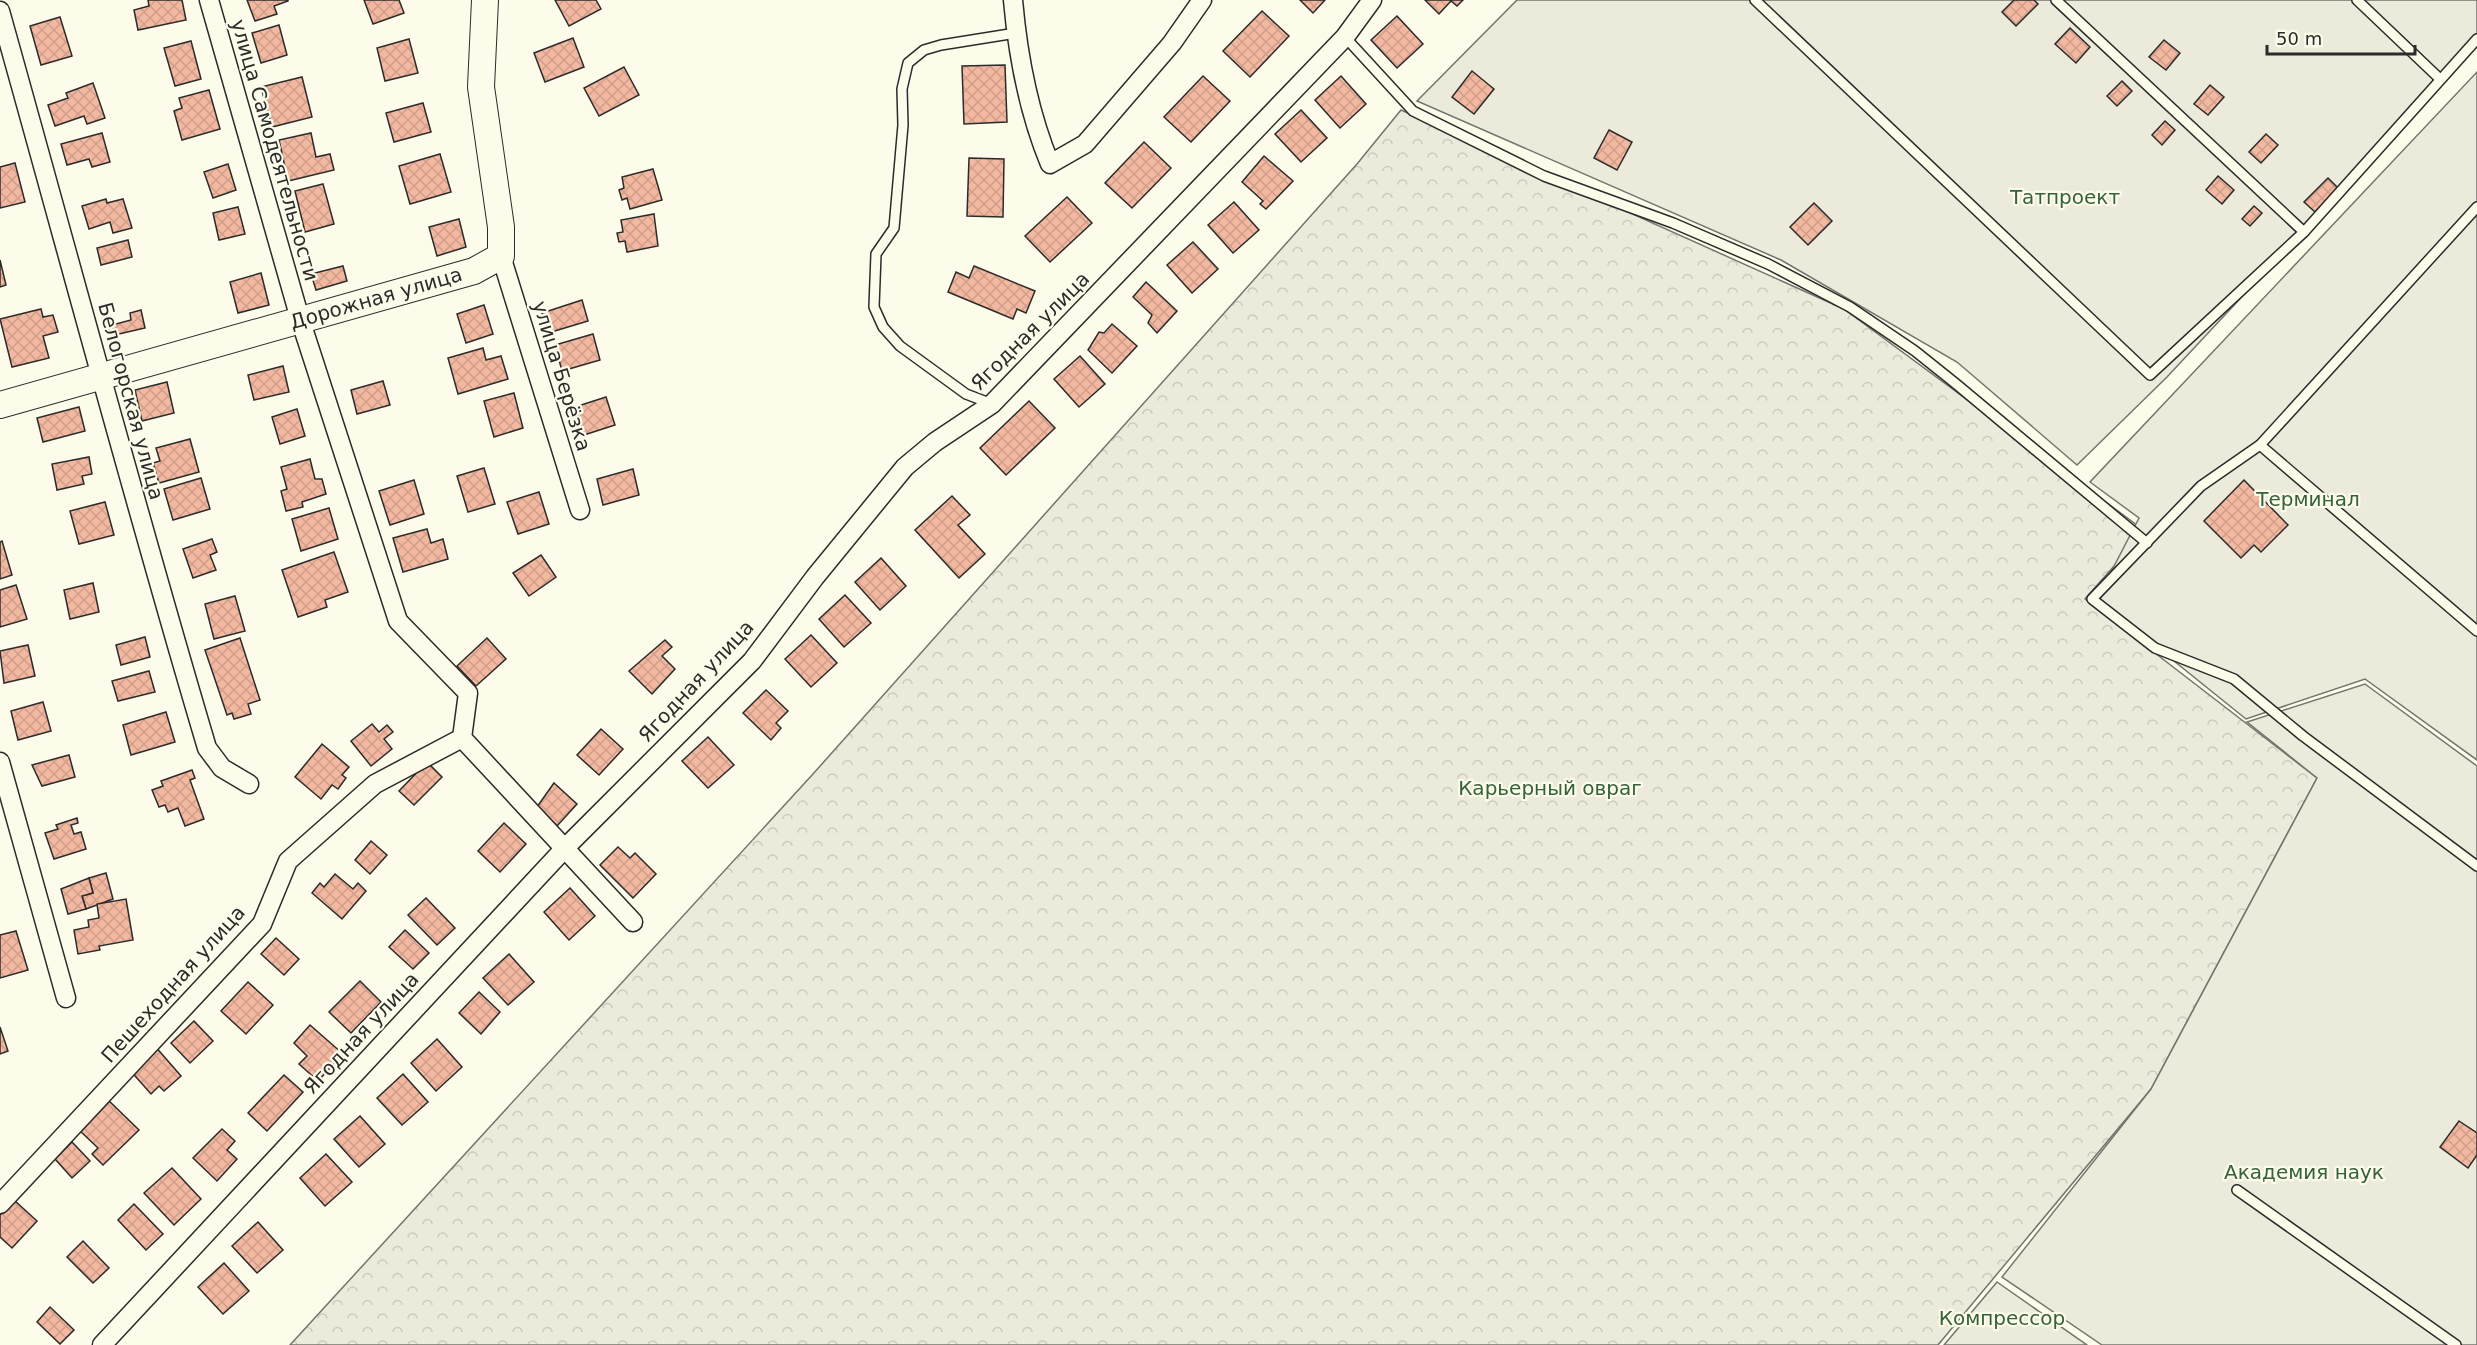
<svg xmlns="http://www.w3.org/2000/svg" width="2477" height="1345" font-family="'DejaVu Sans',sans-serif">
	<defs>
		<pattern id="forest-crowns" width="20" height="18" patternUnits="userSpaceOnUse" patternTransform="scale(1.5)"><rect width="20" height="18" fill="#ecebdb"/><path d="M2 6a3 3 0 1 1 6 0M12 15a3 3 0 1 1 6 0" fill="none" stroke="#cbcabc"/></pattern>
		<pattern id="building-cross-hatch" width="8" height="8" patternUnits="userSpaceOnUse" patternTransform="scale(1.5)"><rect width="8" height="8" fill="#f2b8a0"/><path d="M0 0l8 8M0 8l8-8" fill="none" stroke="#d09e8a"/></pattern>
	</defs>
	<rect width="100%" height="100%" fill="#fdfbea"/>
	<polygon fill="url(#forest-crowns)" stroke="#74746e" stroke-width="1.5" points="1401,110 1844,309 2145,531 2085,599 2317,778 2151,1089 1938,1345 290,1345 813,774 1357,164"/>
	<g fill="#ecebdb" stroke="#74746e" stroke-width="1.5">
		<polygon points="1517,0 2477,0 2477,45 2167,377 2077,465 1957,362 1781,260 1417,101"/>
		<polygon points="2477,72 2477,760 2365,679 2246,719 2097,599 2139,518 2090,482"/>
		<polygon points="2365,684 2477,766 2477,1345 2102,1345 2002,1277 2151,1089 2317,778 2247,722"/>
		<polygon points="1997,1282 2087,1345 1944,1345"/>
	</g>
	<g fill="url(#building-cross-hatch)" stroke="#2b2b2b" stroke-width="1.5">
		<polygon points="148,0 182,0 186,20 138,30 134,10 149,6"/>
		<polygon points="247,0 288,0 288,1 274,6 277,14 255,21"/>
		<polygon points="364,0 399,0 404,13 373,24"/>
		<polygon points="555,0 596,0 601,9 569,26"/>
		<polygon points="1300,0 1325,0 1313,13"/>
		<polygon points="1425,0 1463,0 1457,6 1451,1 1439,14"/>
		<polygon points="2014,0 2034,0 2038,4 2016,26 2002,12"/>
		<polygon points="1262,11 1289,36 1250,77 1223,51"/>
		<polygon points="1397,16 1423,44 1397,68 1371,40"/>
		<polygon points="60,17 72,56 41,65 30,26"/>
		<polygon points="279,25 287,55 261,63 252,33"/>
		<polygon points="2070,28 2090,47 2076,63 2055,44"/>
		<polygon points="573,38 584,67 545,82 534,53"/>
		<polygon points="409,39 418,73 385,81 377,48"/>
		<polygon points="2164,40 2180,53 2166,70 2149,57"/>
		<polygon points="191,41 201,79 175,86 164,48"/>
		<polygon points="1005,65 1007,122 964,124 962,66"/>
		<polygon points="624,67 639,95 599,116 584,88"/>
		<polygon points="1472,71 1494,89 1474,114 1452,97"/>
		<polygon points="1203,76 1230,101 1191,142 1164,117"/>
		<polygon points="1341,76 1366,104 1340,128 1315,100"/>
		<polygon points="302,77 312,117 272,127 261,87"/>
		<polygon points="2122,81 2132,91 2117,106 2107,96"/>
		<polygon points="93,83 105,118 87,124 84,116 55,126 48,105 68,98 66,93"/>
		<polygon points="2210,85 2224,97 2208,115 2194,104"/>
		<polygon points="209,90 220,129 182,140 174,111 182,108 179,98"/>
		<polygon points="423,103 431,132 394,142 386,113"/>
		<polygon points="1301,110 1327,138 1301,162 1275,134"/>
		<polygon points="2165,121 2175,130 2162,145 2152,135"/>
		<polygon points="1609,130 1632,142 1617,170 1594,158"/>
		<polygon points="102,133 110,162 92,167 89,159 67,165 61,144"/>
		<polygon points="311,133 316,157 330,154 334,170 288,181 279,140"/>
		<polygon points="2266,134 2278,145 2261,163 2249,152"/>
		<polygon points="1144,142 1171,168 1132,208 1105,183"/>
		<polygon points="440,154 451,192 410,204 399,166"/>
		<polygon points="1264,156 1293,181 1266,209 1260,204 1263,201 1242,182"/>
		<polygon points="969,158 1004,159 1003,217 967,216"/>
		<polygon points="15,163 25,202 0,208 0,167"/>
		<polygon points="228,164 236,190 213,198 204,172"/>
		<polygon points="653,169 662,200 630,209 627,198 622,200 619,190 624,188 622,177"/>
		<polygon points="2218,176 2234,190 2222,204 2206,190"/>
		<polygon points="2328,178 2338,188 2315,212 2304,202"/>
		<polygon points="323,184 334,224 305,232 295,191"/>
		<polygon points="1067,197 1092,223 1050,262 1025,236"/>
		<polygon points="106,199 107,203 123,199 132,228 113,233 110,222 89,229 82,206"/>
		<polygon points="1234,202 1259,230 1233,253 1208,225"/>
		<polygon points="1814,203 1832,221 1808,245 1790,227"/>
		<polygon points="2254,206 2262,213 2250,226 2242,219"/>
		<polygon points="238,207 245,234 219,240 213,213"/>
		<polygon points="654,214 658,246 627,252 625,241 619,242 617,233 623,232 621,220"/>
		<polygon points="459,219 466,247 437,256 429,227"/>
		<polygon points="128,240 132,257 101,265 97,248"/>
		<polygon points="1193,242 1218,269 1192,293 1167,265"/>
		<polygon points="0,260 6,285 0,287"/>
		<polygon points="343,266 347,281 316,290 311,274"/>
		<polygon points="974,266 1035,291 1026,313 1017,309 1013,319 948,292 956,272 969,278"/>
		<polygon points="261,273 269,305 238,313 230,282"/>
		<polygon points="1146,282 1177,311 1157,333 1148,323 1152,315 1133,297"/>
		<polygon points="582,300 588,321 548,333 542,313"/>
		<polygon points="484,305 493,334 466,343 457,314"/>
		<polygon points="41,309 43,317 53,315 58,332 43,336 49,358 12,367 0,319"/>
		<polygon points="141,310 145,328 110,336 108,326 131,320 130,313"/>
		<polygon points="1112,324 1137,346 1112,373 1088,350 1099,332 1104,333"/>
		<polygon points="593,334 600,360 562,371 555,345"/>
		<polygon points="483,348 486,360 501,356 508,379 458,394 448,358"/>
		<polygon points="1080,356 1105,384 1079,407 1054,379"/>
		<polygon points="283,366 289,392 254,400 248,375"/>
		<polygon points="383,381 390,405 357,414 351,390"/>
		<polygon points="167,382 174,413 142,421 135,390"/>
		<polygon points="514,393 523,428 494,437 484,401"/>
		<polygon points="606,397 615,425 584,435 575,407"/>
		<polygon points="1029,401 1055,428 1006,475 980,448"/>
		<polygon points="79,407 85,431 43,442 37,418"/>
		<polygon points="297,409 305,436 280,444 272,417"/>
		<polygon points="190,439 199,472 159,483 153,463 160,461 156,448"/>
		<polygon points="89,457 92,474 82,476 84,484 57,490 52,464"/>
		<polygon points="310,459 315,479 322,479 326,494 302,502 303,507 286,511 281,491 287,489 281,467"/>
		<polygon points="484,468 495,504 468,512 457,476"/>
		<polygon points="633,469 639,495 603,505 597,479"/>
		<polygon points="201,478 210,509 173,520 164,489"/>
		<polygon points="414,480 424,514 390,525 379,491"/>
		<polygon points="2244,480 2288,525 2261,552 2254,545 2241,558 2204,521"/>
		<polygon points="539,492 549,524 518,534 507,502"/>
		<polygon points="952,496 970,515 958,525 985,554 959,578 915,530"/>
		<polygon points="105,502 114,535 79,544 70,511"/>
		<polygon points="329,508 338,539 301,551 292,519"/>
		<polygon points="427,529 431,543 443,539 448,559 403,572 393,538"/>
		<polygon points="212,539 217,552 210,555 216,570 193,578 183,549"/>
		<polygon points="2,541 12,575 0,579 0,542"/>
		<polygon points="334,552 348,592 325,600 327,607 298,617 282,570"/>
		<polygon points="541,555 556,577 529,596 513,573"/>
		<polygon points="881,558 906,586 880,610 855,582"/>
		<polygon points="93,583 99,612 70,619 64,590"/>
		<polygon points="16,585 27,619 0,627 0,590"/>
		<polygon points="845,595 871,623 844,647 819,619"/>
		<polygon points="235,596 245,631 214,639 205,604"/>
		<polygon points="811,635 837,663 811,687 785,659"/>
		<polygon points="145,637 150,657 121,665 116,645"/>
		<polygon points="240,638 260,700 248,704 251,714 234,719 232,713 227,715 205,650"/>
		<polygon points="487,638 506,659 476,686 457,666"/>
		<polygon points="665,640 672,647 662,656 675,669 652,694 629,671"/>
		<polygon points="28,645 35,676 4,683 0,651"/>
		<polygon points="149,671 155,692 118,701 112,681"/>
		<polygon points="766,690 788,711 776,723 781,728 771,740 743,713"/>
		<polygon points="43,702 51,731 18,740 11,711"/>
		<polygon points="166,712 175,742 131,755 123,725"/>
		<polygon points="372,724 379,732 387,725 393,732 384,739 392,749 371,766 351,741"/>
		<polygon points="601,729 623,749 599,775 577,755"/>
		<polygon points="708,737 734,765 708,788 682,761"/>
		<polygon points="322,744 349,767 342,775 346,778 338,789 332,785 321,799 295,777"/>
		<polygon points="69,755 75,777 42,786 32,765"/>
		<polygon points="427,762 442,777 414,805 399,791"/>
		<polygon points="192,770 195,778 190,780 204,819 185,826 178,808 168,812 165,805 159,807 152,790 163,786 161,781"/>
		<polygon points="554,783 577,804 557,826 537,807"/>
		<polygon points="77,818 78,823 71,825 74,834 81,832 86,849 54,859 45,833 58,829 56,825"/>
		<polygon points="504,823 526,844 500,872 478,851"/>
		<polygon points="371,841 387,855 370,874 355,860"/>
		<polygon points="618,847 630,858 635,853 656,874 633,898 600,865"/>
		<polygon points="106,873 113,899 86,909 82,896 93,893 89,878"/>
		<polygon points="335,874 353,889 358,883 366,891 342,919 312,893 320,883 324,887"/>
		<polygon points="89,878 93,893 82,896 86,909 68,914 61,889"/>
		<polygon points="570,888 595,916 569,940 544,912"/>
		<polygon points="426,898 455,928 437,945 408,915"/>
		<polygon points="126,899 133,940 99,946 100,950 78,954 74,930 89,927 88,920 99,918 97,904"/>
		<polygon points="405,930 429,953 413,969 389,947"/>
		<polygon points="16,931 28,970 0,978 0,935"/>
		<polygon points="276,938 299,959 284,975 261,954"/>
		<polygon points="509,954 534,982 508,1005 483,978"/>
		<polygon points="360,981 381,1002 351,1033 329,1012"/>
		<polygon points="248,982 273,1005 246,1034 221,1011"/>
		<polygon points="479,992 500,1012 481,1034 459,1013"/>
		<polygon points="194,1021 213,1041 190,1063 171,1043"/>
		<polygon points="310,1025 343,1054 318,1081 299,1064 307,1056 294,1043"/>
		<polygon points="0,1027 8,1051 0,1054"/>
		<polygon points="437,1039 462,1067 436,1091 411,1063"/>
		<polygon points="154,1045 181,1076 164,1091 159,1086 151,1094 128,1068"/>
		<polygon points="403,1074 428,1102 402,1125 377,1098"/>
		<polygon points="284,1075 303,1092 267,1131 248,1113"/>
		<polygon points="105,1097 139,1130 103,1165 92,1154 98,1148 78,1129"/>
		<polygon points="360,1116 385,1144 359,1167 334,1139"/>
		<polygon points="2459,1121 2477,1133 2477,1155 2468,1168 2440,1147"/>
		<polygon points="222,1129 235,1141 227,1150 237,1159 217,1181 193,1158"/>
		<polygon points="72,1142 90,1161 72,1178 55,1159"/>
		<polygon points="326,1154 352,1182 325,1206 300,1178"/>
		<polygon points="172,1168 201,1199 174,1225 144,1193"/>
		<polygon points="14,1200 37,1221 12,1248 0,1237 0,1215"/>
		<polygon points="134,1204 163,1234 146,1250 118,1220"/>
		<polygon points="258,1222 283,1250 257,1273 232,1246"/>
		<polygon points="83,1241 109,1268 93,1283 67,1257"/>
		<polygon points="224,1263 249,1291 223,1314 198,1287"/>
		<polygon points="50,1307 74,1330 60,1344 37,1322"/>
	</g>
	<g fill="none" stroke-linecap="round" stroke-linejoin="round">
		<defs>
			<g id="lane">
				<polyline points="1755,0 2150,375 2304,232 2477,39"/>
				<polyline points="2056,0 2304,232"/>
				<polyline points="2357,0 2440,79"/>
				<polyline points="1345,37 1413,111 1544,176 1673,223 1768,264 1850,307 1915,351 1955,383 2147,543"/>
				<polyline points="2477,207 2260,445 2201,486 2092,599 2155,648 2234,679 2303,736 2477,866"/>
				<polyline points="992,404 966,394 900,346 883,327 874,307 876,254 894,228 903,125 902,89 908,63 924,50 941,45 1016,33"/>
				<polyline points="2260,445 2477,631"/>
				<polyline points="2237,1190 2456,1345"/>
			</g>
			<g id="street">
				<polyline points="209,0 300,319 398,621 468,693 462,738 633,922"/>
				<path d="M1013,0C1018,57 1028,111 1050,164L1085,144L1172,43L1202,0"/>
				<path d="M0,11C69,257 134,503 207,748L222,768L249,784"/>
				<polyline points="501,256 580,510"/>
				<polyline points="0,762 66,998"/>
				<polyline points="0,1204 262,924 288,861 375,784 462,738"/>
				<polyline points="102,1345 566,847 752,661 815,577 905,467 935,442 992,404 1345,37 1372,0"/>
			</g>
			<polyline id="secondary" points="0,405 474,271 501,256 501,227 481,87 485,0"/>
		</defs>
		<use href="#lane" stroke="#2b2b2b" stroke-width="12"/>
		<use href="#street" stroke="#2b2b2b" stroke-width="21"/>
		<use href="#secondary" stroke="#2b2b2b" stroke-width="28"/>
		<use href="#lane" stroke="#fdfbea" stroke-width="9"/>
		<use href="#street" stroke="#fdfbea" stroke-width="18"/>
		<use href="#secondary" stroke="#fdfbea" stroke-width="26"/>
	</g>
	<g text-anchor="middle" stroke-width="4.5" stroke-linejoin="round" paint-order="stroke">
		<g font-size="20" fill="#2b2b2b" stroke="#fdfbea">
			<text transform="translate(275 150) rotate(74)" y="7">улица Самодеятельности</text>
			<text transform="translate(376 298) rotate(-16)" y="7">Дорожная улица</text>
			<text transform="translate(1030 331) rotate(-45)" y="7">Ягодная улица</text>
			<text transform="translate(562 376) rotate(73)" y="7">улица Берёзка</text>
			<text transform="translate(131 401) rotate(75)" y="7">Белогорская улица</text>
			<text transform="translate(696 681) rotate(-47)" y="7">Ягодная улица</text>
			<text transform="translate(173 984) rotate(-48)" y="7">Пешеходная улица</text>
			<text transform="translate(361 1033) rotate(-47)" y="7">Ягодная улица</text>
		</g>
		<g font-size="20" fill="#34623c" stroke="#fdfbea">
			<text x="2065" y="204">Татпроект</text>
			<text x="2308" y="506">Терминал</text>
			<text x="1550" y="795">Карьерный овраг</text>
			<text x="2304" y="1179">Академия наук</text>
			<text x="2002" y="1325">Компрессор</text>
		</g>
	</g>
	<path d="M2267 45v9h148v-9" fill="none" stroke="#2b2b2b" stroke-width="3"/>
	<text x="2276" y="45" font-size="18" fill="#2b2b2b" stroke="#fdfbea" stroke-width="4.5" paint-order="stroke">50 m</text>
</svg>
